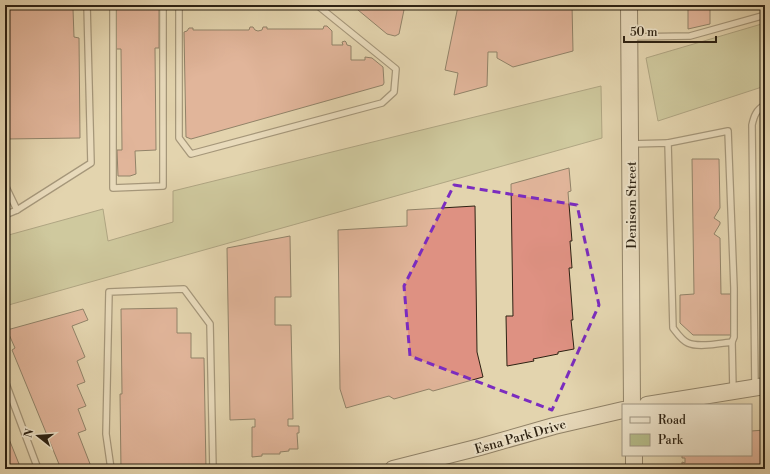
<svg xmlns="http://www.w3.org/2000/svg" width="770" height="474" font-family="'Libre Bodoni',serif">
	<rect width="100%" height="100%" fill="#e3d4ae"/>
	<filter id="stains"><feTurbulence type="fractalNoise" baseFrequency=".005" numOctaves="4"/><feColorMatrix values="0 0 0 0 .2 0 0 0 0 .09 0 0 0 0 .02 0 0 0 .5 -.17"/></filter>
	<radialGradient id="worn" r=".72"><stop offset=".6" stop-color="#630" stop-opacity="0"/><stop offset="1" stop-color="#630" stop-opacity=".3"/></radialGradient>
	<g fill="#b5bc89" stroke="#716f4e">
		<polygon points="765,23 765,86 658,121 646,58"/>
		<polygon points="601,86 602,138 5,306 5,236 103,209 108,241 173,222 173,191"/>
	</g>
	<g fill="#de9182" stroke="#2d2213">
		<polygon points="116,5 159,5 159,48 155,48 156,150 135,151 136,174 130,176 118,176 117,150 122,150 121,49 116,49"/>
		<polygon points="352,5 405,5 399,34 395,36 387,34"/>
		<polygon points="572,5 573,51 513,67 497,58 497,52 488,52 487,86 454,95 458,73 445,70 458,6"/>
		<polygon points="688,5 710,5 710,24 688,29"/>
		<polygon points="5,7 37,7 38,9 73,9 74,37 79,38 80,138 5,139"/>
		<polygon points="324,26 327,26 332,31 332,45 343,45 342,42 345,41 346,42 347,45 351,46 351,60 365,60 365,57 372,58 383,67 384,83 383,85 191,139 186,137 184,32 187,31 189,28 193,28 193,30 249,30 250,27 253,27 255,30 258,31 262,30 263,27 267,27 267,29 323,29"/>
		<polygon points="692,159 719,159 720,208 714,218 720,222 720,224 714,234 720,238 721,294 732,294 733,335 693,335 680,323 680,295 694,294"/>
		<polygon points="569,168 571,191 568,192 572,241 570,241 572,268 569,268 573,320 571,320 574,349 558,352 558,354 533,359 534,361 507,366 506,316 513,316 511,184"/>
		<polygon points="475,206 477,352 483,377 433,391 429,389 394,399 389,396 346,408 340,389 338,230 407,226 407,210"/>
		<polygon points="290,236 291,297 275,297 275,325 291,325 293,419 288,419 288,426 299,426 299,433 297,433 298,449 289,449 289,451 280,452 280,454 262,454 262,456 252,457 252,427 255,427 255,419 230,420 227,248"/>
		<polygon points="177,308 177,333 191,333 191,358 204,358 206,469 121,469 120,394 122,394 121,309"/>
		<polygon points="83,309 88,320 72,326 85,357 77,361 85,382 77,385 86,406 78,409 86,430 78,433 92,469 61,469 12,350 15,348 7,330"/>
		<polygon points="5,429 21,469 5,469"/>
		<polygon points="765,430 765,469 682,469 682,462 685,463 685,458 682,458 682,455 751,455 751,431"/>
	</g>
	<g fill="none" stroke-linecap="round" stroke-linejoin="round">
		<defs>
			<g id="lane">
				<polyline points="113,5 113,188 163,186 163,5"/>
				<polyline points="179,5 179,138 191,154 382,103 394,92 396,69 317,5"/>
				<polyline points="630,37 690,36 765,15"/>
				<polyline points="668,143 728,131 734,288 734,337 732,342"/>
				<path d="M630,144L668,143L673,328C677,333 681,340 688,343C699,348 721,343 732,342L733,390"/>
				<polyline points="5,185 17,210 5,215"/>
				<polyline points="17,210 91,163 87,5"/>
				<polyline points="5,381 38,469"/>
				<path d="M755,386L752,125C754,116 756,110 765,105"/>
				<polyline points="111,469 106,434 109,292 184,289 210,324 213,469"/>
			</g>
			<g id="secondary">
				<polyline points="629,5 632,405"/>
				<polyline points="647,405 765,386"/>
				<polyline points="634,455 634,469"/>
				<polyline points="393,469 480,447 554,426 623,410"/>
			</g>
		</defs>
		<use href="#lane" stroke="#5a4e3a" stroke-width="8"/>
		<use href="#secondary" stroke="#2d2213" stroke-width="18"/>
		<use href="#lane" stroke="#ede3ca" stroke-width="5.5"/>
		<use href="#secondary" stroke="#ede3ca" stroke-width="16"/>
	</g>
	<path d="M0 0H770V474H0ZM454,185L577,205L599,305L552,410L410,356L404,286Z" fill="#e3d4ae" fill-opacity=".55" fill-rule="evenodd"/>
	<path fill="none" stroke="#7b2cbf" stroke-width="3" stroke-dasharray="8 5" stroke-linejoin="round" d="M454,185L577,205L599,305L552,410L410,356L404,286Z"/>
	<g text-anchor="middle" stroke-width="4" stroke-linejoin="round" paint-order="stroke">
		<g font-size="13" fill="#2d2213" stroke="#ede3ca">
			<text transform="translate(631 205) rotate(-90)" y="5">Denison Street</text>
			<text transform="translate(520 436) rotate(-16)" y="5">Esna Park Drive</text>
		</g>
	</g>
	<rect width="770" height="474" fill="none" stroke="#e3d4ae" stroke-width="20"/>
	<rect x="6" y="6" width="758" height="462" fill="none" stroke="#2d2213" stroke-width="2"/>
	<rect x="10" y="10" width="750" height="454" fill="none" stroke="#2d2213"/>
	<rect x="622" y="404" width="130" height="52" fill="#ede3ca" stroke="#a09681"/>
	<rect x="630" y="417" width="20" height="6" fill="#ede3ca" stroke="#a09681"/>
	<text x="658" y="424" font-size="12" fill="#2d2213">Road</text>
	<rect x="630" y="434" width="20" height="12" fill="#b5bc89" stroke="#a09681"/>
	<text x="658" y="444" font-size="12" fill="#2d2213">Park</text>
	<g transform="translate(38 436) rotate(287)" stroke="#ede3ca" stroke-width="3" paint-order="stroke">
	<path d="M0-3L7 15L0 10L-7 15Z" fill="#2d2213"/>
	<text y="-6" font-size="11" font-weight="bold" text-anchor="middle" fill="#2d2213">N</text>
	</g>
	<path d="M624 36v6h92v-6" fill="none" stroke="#2d2213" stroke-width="2"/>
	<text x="630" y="36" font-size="12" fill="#2d2213" stroke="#ede3ca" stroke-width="3" paint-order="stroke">50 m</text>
	<rect width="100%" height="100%" filter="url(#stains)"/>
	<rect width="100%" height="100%" fill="url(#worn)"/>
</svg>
